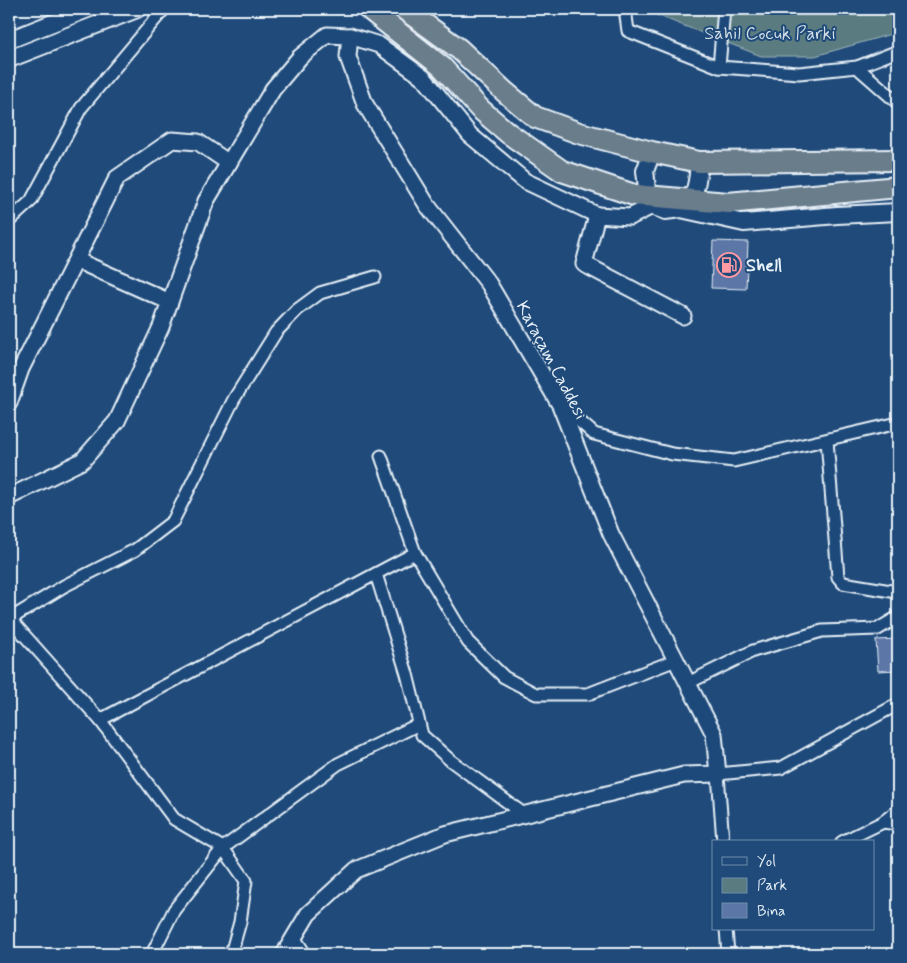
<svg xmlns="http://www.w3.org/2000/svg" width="907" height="963" font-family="Mynerve,sans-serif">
	<rect width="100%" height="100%" fill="#1f4a7a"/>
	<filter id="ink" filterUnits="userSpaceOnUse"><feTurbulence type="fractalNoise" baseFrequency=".02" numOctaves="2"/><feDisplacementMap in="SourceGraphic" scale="10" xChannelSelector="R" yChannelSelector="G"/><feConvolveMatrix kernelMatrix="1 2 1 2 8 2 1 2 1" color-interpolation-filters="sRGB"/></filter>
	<g filter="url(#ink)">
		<polygon fill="#5a7b80" stroke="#a1b6bc" points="641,9 898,9 898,32 815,56 761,56"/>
		<g fill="#5c76a7" stroke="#e8f1f8">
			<polygon points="713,241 748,242 746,289 711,288"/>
			<polygon points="898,639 898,670 878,671 876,640"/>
		</g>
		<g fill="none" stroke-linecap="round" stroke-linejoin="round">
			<defs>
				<g id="minor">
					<polyline points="625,9 628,31 719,67 799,73 857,67 898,51"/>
					<polyline points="719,67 724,9"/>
					<polyline points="857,67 898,103"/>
					<polyline points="9,221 31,201 81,108 164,9"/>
					<polyline points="561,405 594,434 672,454 734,461 898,423"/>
					<polyline points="827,440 838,577 843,583 897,592"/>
					<polyline points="381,456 415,553 468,642 504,677 536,694 588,694 676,660"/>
					<polyline points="376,574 407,674 422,735 450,760 525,815"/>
					<polyline points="9,618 100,720 174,819 223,848 246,881 240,922 231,954"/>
					<polyline points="10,619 64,586 135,550 173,521 234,399 276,332 297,310 320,293 375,277"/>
					<polyline points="688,683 753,651 822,631 878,629 898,617"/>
					<polyline points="100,720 415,553"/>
					<polyline points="883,822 898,810"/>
					<polyline points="723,842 718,774 781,768 898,704"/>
					<polyline points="842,842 883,822 898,824"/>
					<polyline points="726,929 728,954"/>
					<polyline points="294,937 305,954"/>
					<polyline points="152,954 174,910 223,848 338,764 419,724"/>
				</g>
				<g id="tertiary">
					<polyline points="652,206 630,217 597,215 584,264 683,316"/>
					<polyline points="76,260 170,302"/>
					<polyline points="9,403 21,369 117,178 172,140 198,142 229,163"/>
					<polyline points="9,497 82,461 117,421 161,327 206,201 273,89 300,57 327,35 350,36 379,45 424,78 470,135 525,181 597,215"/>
					<polyline points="284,954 308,914 356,870 445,834 684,775 718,774 714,734 611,534 560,405 489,284 427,205 365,104 348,57 350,36"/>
				</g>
				<g id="secondary">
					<polyline points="9,40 88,9"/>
					<polyline points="9,59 137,9"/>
					<polyline points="652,152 645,171 648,196 652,206 665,211 681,209 744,223 837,215 898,212"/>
					<path d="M682,207C697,198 698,177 699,162"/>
				</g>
				<g id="trunk">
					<polyline points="369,9 442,67 480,109 508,133 562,171 634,195 728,203 898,187"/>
					<polyline points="404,9 459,49 505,92 535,117 579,133 652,152 699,162 898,160"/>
				</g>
			</defs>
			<use href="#minor" stroke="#e8f1f8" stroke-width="15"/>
			<use href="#tertiary" stroke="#e8f1f8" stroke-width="19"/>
			<use href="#secondary" stroke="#e8f1f8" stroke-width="20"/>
			<use href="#trunk" stroke="#e8f1f8" stroke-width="24"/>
			<use href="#minor" stroke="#1f4a7a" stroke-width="11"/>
			<use href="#tertiary" stroke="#1f4a7a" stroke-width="15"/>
			<use href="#secondary" stroke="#1f4a7a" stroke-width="16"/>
			<use href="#trunk" stroke="#6b7d8b" stroke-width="20"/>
		</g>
	</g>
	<defs>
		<symbol id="fuel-ring" viewBox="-11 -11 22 22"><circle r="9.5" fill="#1f4a7a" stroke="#ff9aa2" stroke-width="1.5"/><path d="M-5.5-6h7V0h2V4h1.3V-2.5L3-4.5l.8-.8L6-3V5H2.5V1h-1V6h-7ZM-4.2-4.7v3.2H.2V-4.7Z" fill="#ff9aa2"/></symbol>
	</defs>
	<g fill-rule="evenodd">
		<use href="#fuel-ring" x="715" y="251" width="28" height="28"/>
	</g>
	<g text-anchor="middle" stroke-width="4" stroke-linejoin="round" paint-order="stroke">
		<g font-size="18" fill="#d3dfe6" stroke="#1f4a7a">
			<text x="770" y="39">Sahil Cocuk Parki</text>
		</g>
		<g font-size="18" font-weight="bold" fill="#e8f1f8" stroke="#1f4a7a" text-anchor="start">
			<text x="746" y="271">Shell</text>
		</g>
		<g font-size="18" fill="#e8f1f8" stroke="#1f4a7a">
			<text transform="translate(552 360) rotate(62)" y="6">Karaçam Caddesi</text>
		</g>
	</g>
	<rect width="907" height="963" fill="none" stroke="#1f4a7a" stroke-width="30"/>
	<rect x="15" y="15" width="877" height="933" fill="none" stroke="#e8f1f8" stroke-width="2" filter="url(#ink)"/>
	<rect x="712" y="840" width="162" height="90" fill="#1f4a7a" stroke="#6f8dac"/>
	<rect x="722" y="857" width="25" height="8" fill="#1f4a7a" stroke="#6f8dac"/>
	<text x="757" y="866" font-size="15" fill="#e8f1f8">Yol</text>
	<rect x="722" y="878" width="25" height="15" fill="#5a7b80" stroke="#6f8dac"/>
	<text x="757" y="890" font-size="15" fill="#e8f1f8">Park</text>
	<rect x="722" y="903" width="25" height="15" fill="#5c76a7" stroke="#6f8dac"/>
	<text x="757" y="916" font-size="15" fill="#e8f1f8">Bina</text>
</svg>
